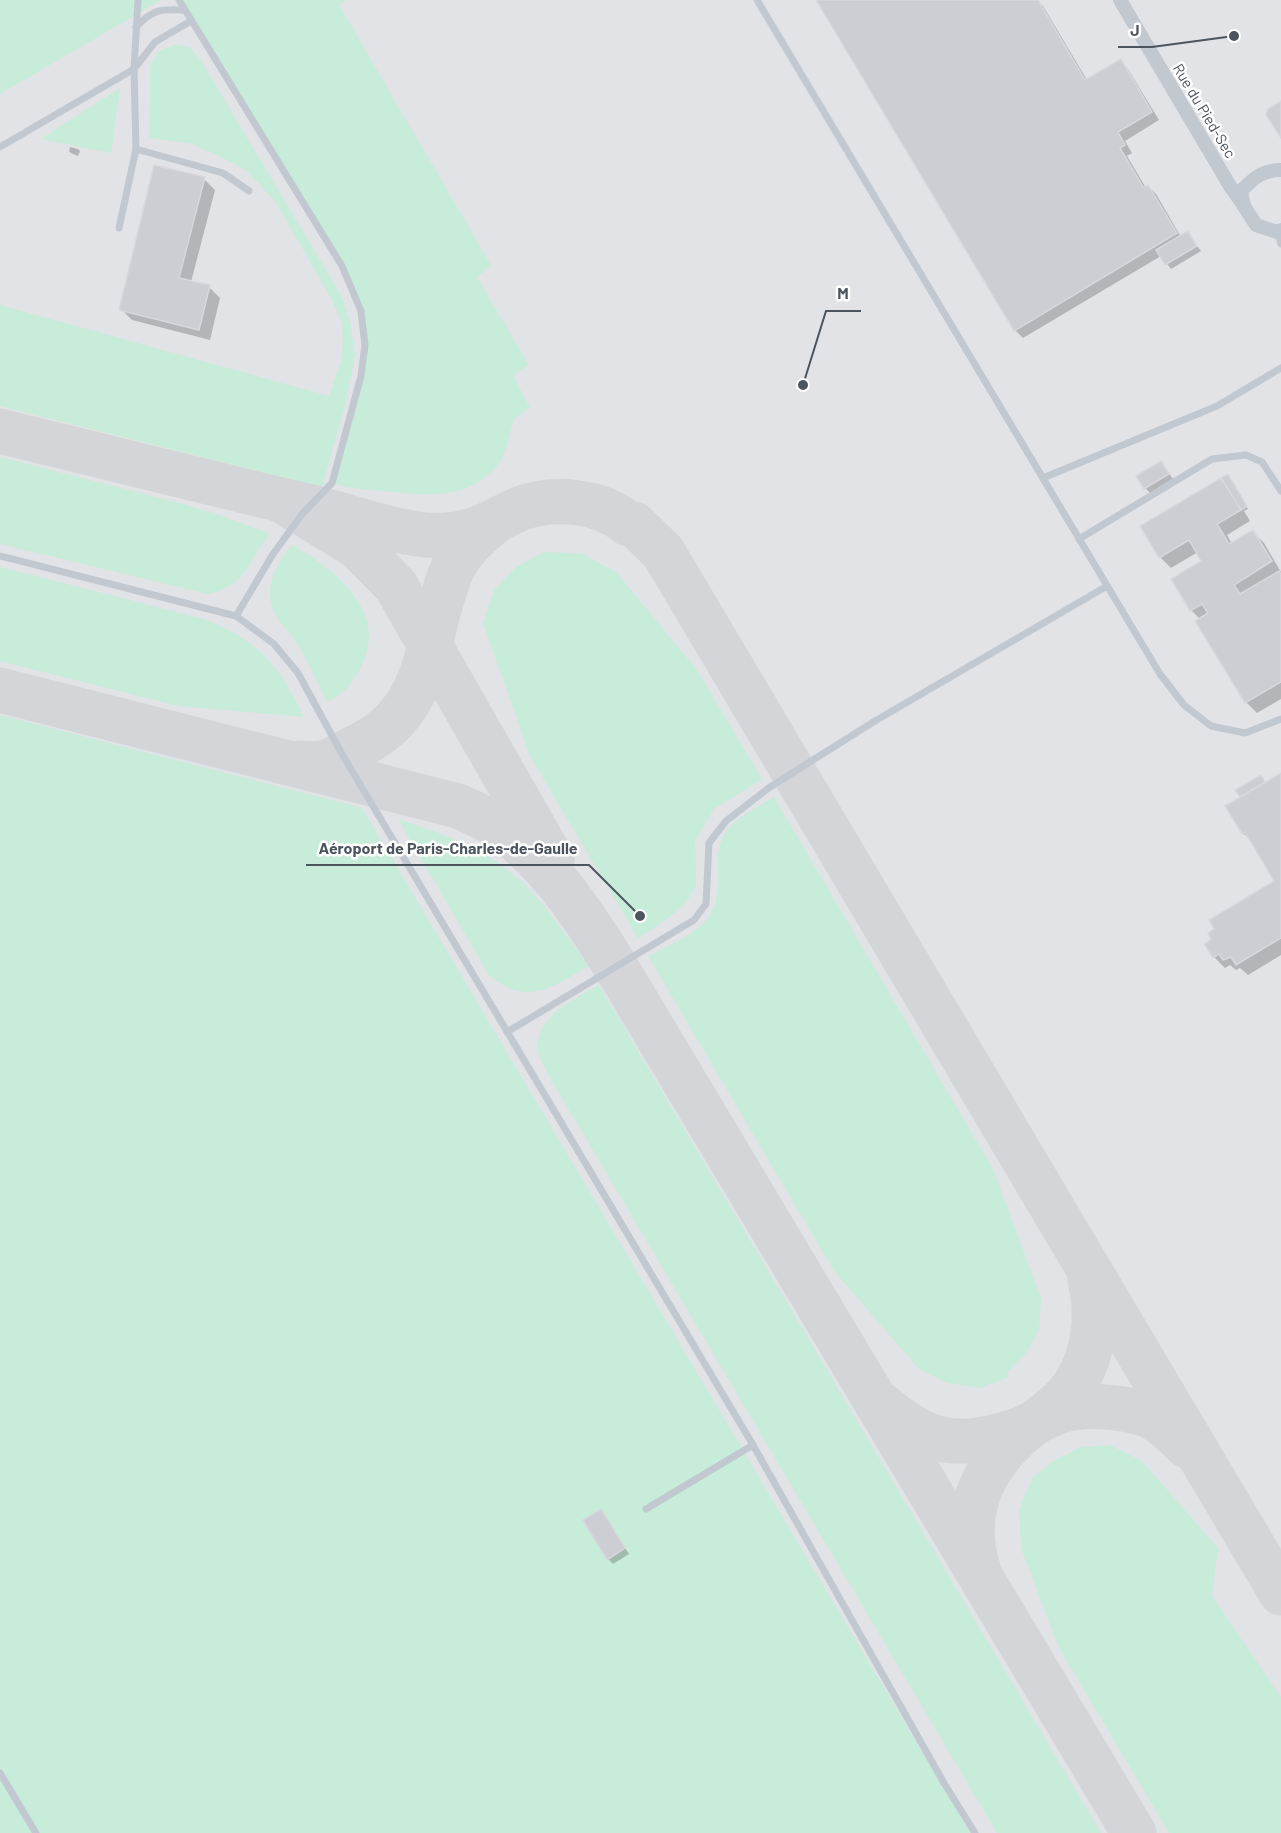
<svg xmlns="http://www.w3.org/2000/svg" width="1281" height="1833" font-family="Barlow,sans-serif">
	<rect width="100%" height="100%" fill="#f4f3f3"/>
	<rect fill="#e2e3e6" x="0" y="0" width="1281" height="1833"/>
	<g fill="#c7ecd9">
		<polygon points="0,0 161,0 0,94"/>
		<path d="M179,0H346L339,5L491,265L477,277L529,365L513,375L530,408L514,419C509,435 507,455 496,467C466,500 431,495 392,492C371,490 352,489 332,483C346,431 373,365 361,312C358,297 348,281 342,266Z"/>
		<polygon points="176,44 191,48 202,62 342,297 350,322 355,355 346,401 322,487 0,406 0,305 329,396 341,360 343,339 341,321 332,300 275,201 246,170 221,157 189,143 149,138 150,66 159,51"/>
		<polygon points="120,88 111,153 41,139"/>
		<path d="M0,457L179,503L214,513L270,534C247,561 248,585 208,594L0,544Z"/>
		<path d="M292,545C334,569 390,611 361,667C353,682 344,695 327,702C318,683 310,665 299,647C293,637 284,627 277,617C262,592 274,565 292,545Z"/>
		<polygon points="544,552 583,554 616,572 697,670 762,779 714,809 695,841 696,886 685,904 667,919 638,938 530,756 483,623 494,590 516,567"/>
		<path d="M0,567L204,619C259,641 279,665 304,717L178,706L0,661Z"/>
		<polygon points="0,715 362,808 970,1833 0,1833"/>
		<path d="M774,797L993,1169L1041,1298L1039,1329L1026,1353L1007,1372L1009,1377L980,1388L947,1383L919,1369L834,1271L648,956C668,945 697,935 710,915C726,890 710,856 725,833C736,817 758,807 774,797Z"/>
		<path d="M398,819C440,833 482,847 516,877C545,902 566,936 589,966C553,986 527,1008 489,975Z"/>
		<path d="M599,985L1101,1833H997L549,1076C546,1070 541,1062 539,1055C530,1019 573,1000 599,985Z"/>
		<polygon points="1110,1445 1142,1461 1218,1548 1212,1596 1281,1697 1281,1833 1169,1833 1058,1646 1021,1548 1019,1510 1032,1478 1052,1462 1081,1447"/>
	</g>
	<g fill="#0003">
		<polygon points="818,0 1037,0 1043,6 1087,80 1120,61 1128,69 1159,120 1125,141 1132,153 1127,156 1146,188 1148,186 1156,194 1181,237 1188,233 1201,251 1171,269 1161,256 1023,338 1015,330"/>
		<polygon points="70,147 78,149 80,151 78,156 71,153 69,151"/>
		<polygon points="204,179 215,190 191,282 209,287 220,298 210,340 132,320 121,309"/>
		<polygon points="1161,463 1173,479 1150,493 1145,488"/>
		<polygon points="1229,478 1248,509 1244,511 1250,521 1227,535 1232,544 1253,532 1264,543 1281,572 1281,699 1257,713 1246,702 1200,619 1191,610 1204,562 1198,552 1171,568 1160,557 1142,527"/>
		<polygon points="1281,775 1281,955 1248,975 1240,968 1236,970 1230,965 1225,968 1214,957 1276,882 1254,843 1243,833 1242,798 1237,791 1262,779 1265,784"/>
		<polygon points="600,1511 629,1554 613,1564 608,1559"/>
	</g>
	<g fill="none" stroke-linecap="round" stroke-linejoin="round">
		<g stroke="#d4d5d8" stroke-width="45">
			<polyline points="0,431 281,500 358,547 396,586 552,859"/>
			<path d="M281,500C304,505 326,510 348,517C382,526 420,540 456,534C480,531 498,518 519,509C553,496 601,500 628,524H634L663,552L707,626L1281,1593"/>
			<path d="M0,690L458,806C476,814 495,822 510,835C555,871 586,919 616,967L1134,1833"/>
			<path d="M298,763C305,763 313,764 321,763C332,762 344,753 354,748C433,713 423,643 450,575C458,553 475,538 493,523"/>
			<path d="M882,1405C928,1445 961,1450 1018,1430C1033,1425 1050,1413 1064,1410C1088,1403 1134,1407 1155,1419C1167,1426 1177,1437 1187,1446"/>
			<path d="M978,1568C960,1509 985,1461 1032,1425C1048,1412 1066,1400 1077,1381C1095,1351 1098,1312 1090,1280"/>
		</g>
	</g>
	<g fill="#cdced4" stroke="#d7d8dd" stroke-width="1.5">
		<polygon points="816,0 1038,0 1085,80 1121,59 1152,112 1118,132 1125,145 1120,148 1143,187 1148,185 1177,233 1014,331"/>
		<polygon points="1281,101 1281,138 1266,115 1268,109"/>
		<polygon points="154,165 205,177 179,278 210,285 199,330 119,310"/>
		<polygon points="1188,231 1197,246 1165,265 1156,250"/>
		<polygon points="1161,461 1169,474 1144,489 1136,476"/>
		<polygon points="1228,474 1247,506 1241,510 1221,478"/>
		<polygon points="1221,478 1241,510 1217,524 1229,544 1253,530 1272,561 1234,585 1240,594 1279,571 1281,574 1281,682 1245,703 1195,621 1208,613 1202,604 1190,611 1171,579 1201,561 1189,540 1159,558 1140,526"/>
		<polygon points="1281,773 1281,938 1236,965 1231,957 1223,960 1219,954 1213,958 1204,944 1211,940 1208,933 1214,929 1209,920 1274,881 1245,832 1242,834 1225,806"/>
		<polygon points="1261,775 1265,782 1240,797 1235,790"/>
		<polygon points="601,1509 625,1548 607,1560 583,1520"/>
	</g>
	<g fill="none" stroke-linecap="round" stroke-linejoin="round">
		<g stroke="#c2c8cf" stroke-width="7">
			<polyline points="179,0 342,266 361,311 365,345 361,376 332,483 303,513 273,554 236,616"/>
			<polyline points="757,0 1160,674 1184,705 1211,726 1245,733 1281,719"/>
			<path d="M136,27C153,9 160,9 184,10"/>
			<polyline points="0,147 134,69 155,42 191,21"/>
			<polyline points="136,149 223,173 249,191"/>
			<polyline points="119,228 136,149 134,69 138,0"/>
			<polyline points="1277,232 1281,244"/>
			<polyline points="1043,478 1217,406 1281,368"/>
			<polyline points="1079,539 1212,459 1246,455 1262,462 1281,491"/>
			<polyline points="0,556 236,616 274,644 298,673 342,754 753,1445 944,1783 975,1833"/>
			<polyline points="507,1032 694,920 706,904 709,843 726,821 770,787 875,721 1107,586"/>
			<polyline points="646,1509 753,1445"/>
			<polyline points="0,1773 36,1833"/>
		</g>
		<g stroke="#c2c8cf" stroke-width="14">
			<polyline points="1120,0 1230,186 1244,206"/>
			<path d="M1281,170C1262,170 1254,178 1241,191L1244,206L1256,225L1277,232L1281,230"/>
		</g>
	</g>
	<g text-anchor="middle" stroke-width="5" stroke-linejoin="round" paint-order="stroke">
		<g font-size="15" fill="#4c545e" stroke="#fff">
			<text transform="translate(1204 111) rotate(59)" y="5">Rue du Pied-Sec</text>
		</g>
	</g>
	<path fill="none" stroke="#4c545e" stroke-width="2" d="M1234 36L1152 47H1118M803 385L826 311H861M640 916L589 865H306"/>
	<g fill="#4c545e" stroke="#fff" stroke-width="2">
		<circle cx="1234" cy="36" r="6"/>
		<circle cx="803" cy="385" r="6"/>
		<circle cx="640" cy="916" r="6"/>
	</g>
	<g font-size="16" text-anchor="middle" font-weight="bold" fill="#4c545e" stroke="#fff" stroke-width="5" stroke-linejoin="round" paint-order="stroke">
		<text x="1135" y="36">J</text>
		<text x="843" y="299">M</text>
		<text x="448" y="854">Aéroport de Paris-Charles-de-Gaulle</text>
	</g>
</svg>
